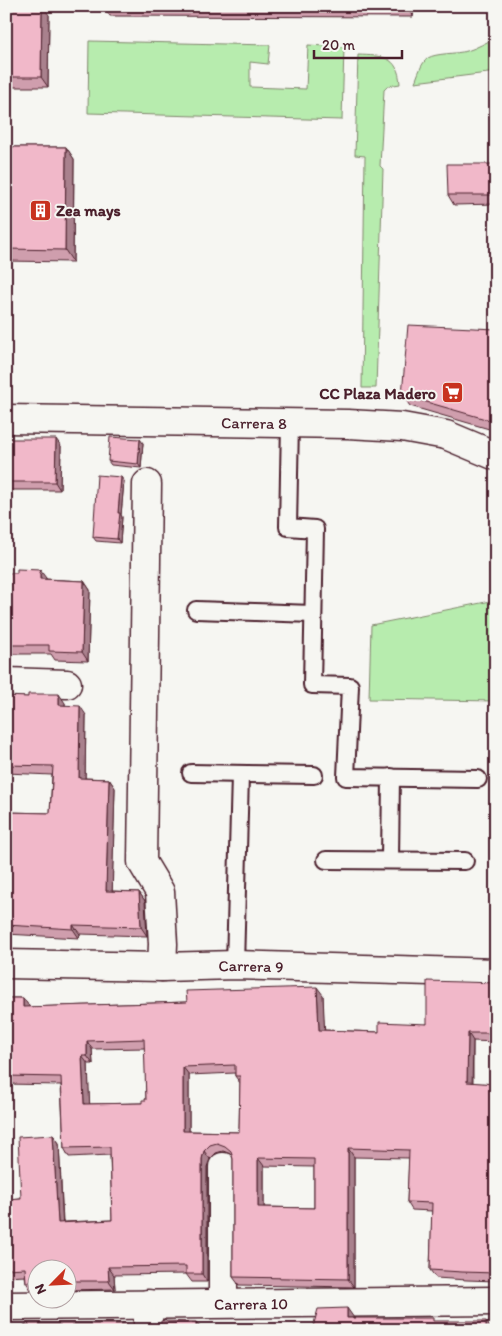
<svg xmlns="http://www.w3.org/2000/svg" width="502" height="1336" font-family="Itim,sans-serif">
	<rect width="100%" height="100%" fill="#f6f6f2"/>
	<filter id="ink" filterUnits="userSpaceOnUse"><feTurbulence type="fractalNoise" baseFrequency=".02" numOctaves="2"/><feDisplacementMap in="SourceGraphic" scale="10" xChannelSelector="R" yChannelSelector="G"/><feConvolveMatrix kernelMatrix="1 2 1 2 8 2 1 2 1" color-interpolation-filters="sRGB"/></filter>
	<g filter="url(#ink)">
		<g fill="#b7ecae" stroke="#80866c">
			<path d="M496,38V72L415,82C418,75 421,63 428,58C436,53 456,54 467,51C477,48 486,42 496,38Z"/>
			<polygon points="89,41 270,45 268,64 250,62 250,87 306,89 308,45 344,47 342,120 88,113"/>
			<path d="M358,55C382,56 398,55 400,84L388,86L384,90L380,166L383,169L376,388H362L365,156L355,155Z"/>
			<polygon points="496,600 496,701 369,699 371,625"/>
		</g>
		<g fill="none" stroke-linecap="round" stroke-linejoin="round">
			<defs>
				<g id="lane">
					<polyline points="290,423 288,527 315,529 312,685 350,686 346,777 478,779"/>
					<polyline points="196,610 313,614"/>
					<polyline points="191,773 314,775"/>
					<polyline points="326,860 465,861"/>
					<polyline points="390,860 391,777"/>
					<polyline points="235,965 240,775"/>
				</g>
				<g id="street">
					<path id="s1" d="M6,419L348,424L402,427L446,435L496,456"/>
					<polyline points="147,484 142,862 160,892 163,944 162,967"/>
					<polyline points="6,682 67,684"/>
					<polyline points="223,1167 223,1303"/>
					<path id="s2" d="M6,1306L496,1301"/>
					<polyline points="148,1330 148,1304"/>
				</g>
				<g id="secondary">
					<path id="s3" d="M6,964L162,967L235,965L496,973"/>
				</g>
			</defs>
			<use href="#lane" stroke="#4a1f2b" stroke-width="20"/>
			<use href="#street" stroke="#4a1f2b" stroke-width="31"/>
			<use href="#secondary" stroke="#4a1f2b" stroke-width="31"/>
			<use href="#lane" stroke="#f6f6f2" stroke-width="16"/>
			<use href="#street" stroke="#f6f6f2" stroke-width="28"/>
			<use href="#secondary" stroke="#f6f6f2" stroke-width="28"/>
		</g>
		<g fill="#cf9ead" stroke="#4a1f2b" fill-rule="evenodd">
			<polygon points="103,6 414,6 413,17 110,16"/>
			<polygon points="49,15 48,87 6,87 6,19"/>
			<polygon points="6,147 66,147 74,159 73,262 6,261"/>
			<polygon points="496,164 496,204 454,205 448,195"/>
			<polygon points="496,329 496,431 410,406 402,395"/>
			<polygon points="6,439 61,446 60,490 6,490"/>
			<polygon points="143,443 141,468 111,465 108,461"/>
			<polygon points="124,481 121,515 122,517 120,543 96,541 93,537"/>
			<polygon points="6,573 46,578 46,579 84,581 90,590 88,661 55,660 51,654 6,654"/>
			<polygon points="6,696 65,703 65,706 86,715 85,778 109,779 115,788 112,891 139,892 145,901 147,936 80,934 79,938 6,934 6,812 50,813 52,775 6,773"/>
			<path d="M496,983V1042L473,1041V1083L496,1084V1281L467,1280L436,1278L430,1270L432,1211L412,1210L407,1202L409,1158L354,1157V1287L239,1285L233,1277V1159L231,1154L223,1151L216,1153L210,1159L207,1167V1282H192L186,1274L114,1275L115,1289L68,1290V1268H38V1290H31L26,1282L25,1276L6,1277V1199L21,1198L53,1135L59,1143L63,1222L112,1220L110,1155L69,1157L64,1148L61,1085L6,1084V998H23L29,1007L187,1002L323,995L324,1030L379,1032L427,1024ZM145,1048L146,1100L142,1103L89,1104L88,1064H93L92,1049ZM235,1073V1076L240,1083L239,1132L189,1131V1075ZM264,1166L314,1167V1208L264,1207Z"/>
		</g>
		<g fill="#a9818d" stroke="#4a1f2b">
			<polygon points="42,6 43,6 49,15 48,87 41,77"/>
			<polygon points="406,6 414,6 413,17"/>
			<polygon points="66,147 74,159 73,262 65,250"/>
			<polygon points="56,439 61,446 60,490 55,482"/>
			<polygon points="140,439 143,443 141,468 138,464"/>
			<polygon points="121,477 124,481 121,515 122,517 120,543 117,539 118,513"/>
			<polygon points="40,570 46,578 46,588 40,579"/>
			<polygon points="84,581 90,590 88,661 82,652"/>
			<polygon points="59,694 65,703 65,714 59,705"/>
			<polygon points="80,706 86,715 85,787 79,778"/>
			<polygon points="109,779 115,788 112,900 106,891"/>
			<polygon points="139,892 145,901 147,936 141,927"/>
			<polygon points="73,925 80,934 79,938 73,929"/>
			<polygon points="317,987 323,995 325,1038 319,1030"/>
			<polygon points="23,998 29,1006 29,1015 23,1007"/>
			<polygon points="468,1033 473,1041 472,1090 467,1082"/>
			<polygon points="87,1041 92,1049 93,1064 87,1056"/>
			<polygon points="82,1056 88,1064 90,1112 84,1104"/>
			<polygon points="183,1067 189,1075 189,1139 183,1131"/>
			<polygon points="53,1135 59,1143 63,1231 58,1223"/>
			<polygon points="348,1148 354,1157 354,1287 348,1279"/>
			<polygon points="204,1151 210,1159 207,1167 207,1282 202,1274 202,1159"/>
			<polygon points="258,1158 264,1166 264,1216 258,1207"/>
			<polygon points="108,1267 114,1275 115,1289 109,1281"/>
			<polygon points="347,1308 354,1318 347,1318"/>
			<polygon points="486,1321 492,1330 486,1330"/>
			<polygon points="196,1322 202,1330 196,1330"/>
		</g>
		<g fill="#f1b8c9" stroke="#4a1f2b" fill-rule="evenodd">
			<polygon points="11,6 42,6 41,77 6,77 6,19 12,19"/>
			<polygon points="6,147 66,147 65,250 6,249"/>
			<polygon points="447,164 496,164 496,195 448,195"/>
			<polygon points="408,325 496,329 496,422 402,395"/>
			<polygon points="110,437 140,439 138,464 108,461"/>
			<polygon points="6,439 56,439 55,482 6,482"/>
			<polygon points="97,475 121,477 118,513 120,513 117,539 93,537"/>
			<polygon points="17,569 40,570 40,579 84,581 82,652 49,651 49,645 6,645 6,573 17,573"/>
			<polygon points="28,694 59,694 59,705 80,706 79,778 109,779 106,891 139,892 141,927 73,925 73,929 6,925 6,812 50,813 53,766 6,765 6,696 28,697"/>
			<path d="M427,981L496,983V1033H468L467,1082L496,1084V1273L462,1272L430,1270L432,1203L407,1202L409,1150L348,1148V1279L233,1277V1159L231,1151L225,1146L217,1143L210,1145L204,1151L202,1159V1274H186V1266L108,1267L109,1281H68V1268H38V1282H26L25,1268L6,1269V1199L21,1198L18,1137L53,1135L58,1223L112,1220L110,1147L64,1148L61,1077L6,1076V998H23V1007L187,1002L186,991L317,987L319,1030L379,1032V1022L427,1024ZM144,1039L146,1100H142V1103L84,1104L82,1056H87V1041ZM235,1065V1076H240L239,1132L183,1131V1067ZM258,1158L314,1159V1208L258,1207Z"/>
			<polygon points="347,1308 347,1318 433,1318 433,1321 486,1321 486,1330 209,1330 313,1327 318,1309"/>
			<polygon points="161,1321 196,1322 196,1330 153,1330 156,1324 161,1324"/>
			<polygon points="27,1324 127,1324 129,1330 24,1330 24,1325"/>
		</g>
	</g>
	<defs>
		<symbol id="building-square" viewBox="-11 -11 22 22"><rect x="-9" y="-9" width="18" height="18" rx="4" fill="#c8321e" stroke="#f6f6f2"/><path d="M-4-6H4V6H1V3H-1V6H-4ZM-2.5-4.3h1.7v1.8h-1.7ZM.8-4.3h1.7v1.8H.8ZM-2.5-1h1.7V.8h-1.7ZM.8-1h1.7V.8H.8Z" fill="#fff"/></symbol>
		<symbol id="supermarket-square" viewBox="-11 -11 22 22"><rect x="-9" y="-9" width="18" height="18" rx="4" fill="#c8321e" stroke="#f6f6f2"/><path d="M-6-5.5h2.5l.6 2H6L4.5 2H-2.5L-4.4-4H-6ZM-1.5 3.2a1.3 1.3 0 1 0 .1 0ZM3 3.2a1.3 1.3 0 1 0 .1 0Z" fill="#fff"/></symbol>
	</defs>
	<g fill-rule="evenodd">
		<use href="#building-square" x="28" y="198" width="25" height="25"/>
		<use href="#supermarket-square" x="440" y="380" width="25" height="25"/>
	</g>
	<g text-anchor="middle" stroke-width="4" stroke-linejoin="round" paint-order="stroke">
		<g font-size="16" font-weight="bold" fill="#4a1f2b" stroke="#f6f6f2" text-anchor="start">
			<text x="56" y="216">Zea mays</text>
			<text x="436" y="399" text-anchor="end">CC Plaza Madero</text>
		</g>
		<g font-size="16" fill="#4a1f2b" stroke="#f6f6f2">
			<text dy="6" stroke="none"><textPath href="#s1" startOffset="248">Carrera 8</textPath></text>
			<text dy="6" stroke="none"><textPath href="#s3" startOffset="245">Carrera 9</textPath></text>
			<text dy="6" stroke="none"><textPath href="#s2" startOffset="245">Carrera 10</textPath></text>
		</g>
	</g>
	<rect width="502" height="1336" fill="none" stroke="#f6f6f2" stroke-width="25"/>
	<rect x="12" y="12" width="477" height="1311" fill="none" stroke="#4a1f2b" stroke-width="2" filter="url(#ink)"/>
	<g transform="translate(52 1284) rotate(246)"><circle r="24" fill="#f6f6f2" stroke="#b1a0a2"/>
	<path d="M0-4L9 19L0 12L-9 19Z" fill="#c8321e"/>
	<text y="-8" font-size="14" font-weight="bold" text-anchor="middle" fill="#4a1f2b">N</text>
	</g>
	<path d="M314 50v8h88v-8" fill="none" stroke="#4a1f2b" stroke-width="2.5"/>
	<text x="322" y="50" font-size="15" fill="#4a1f2b" stroke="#f6f6f2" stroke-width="4" paint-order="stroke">20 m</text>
</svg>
